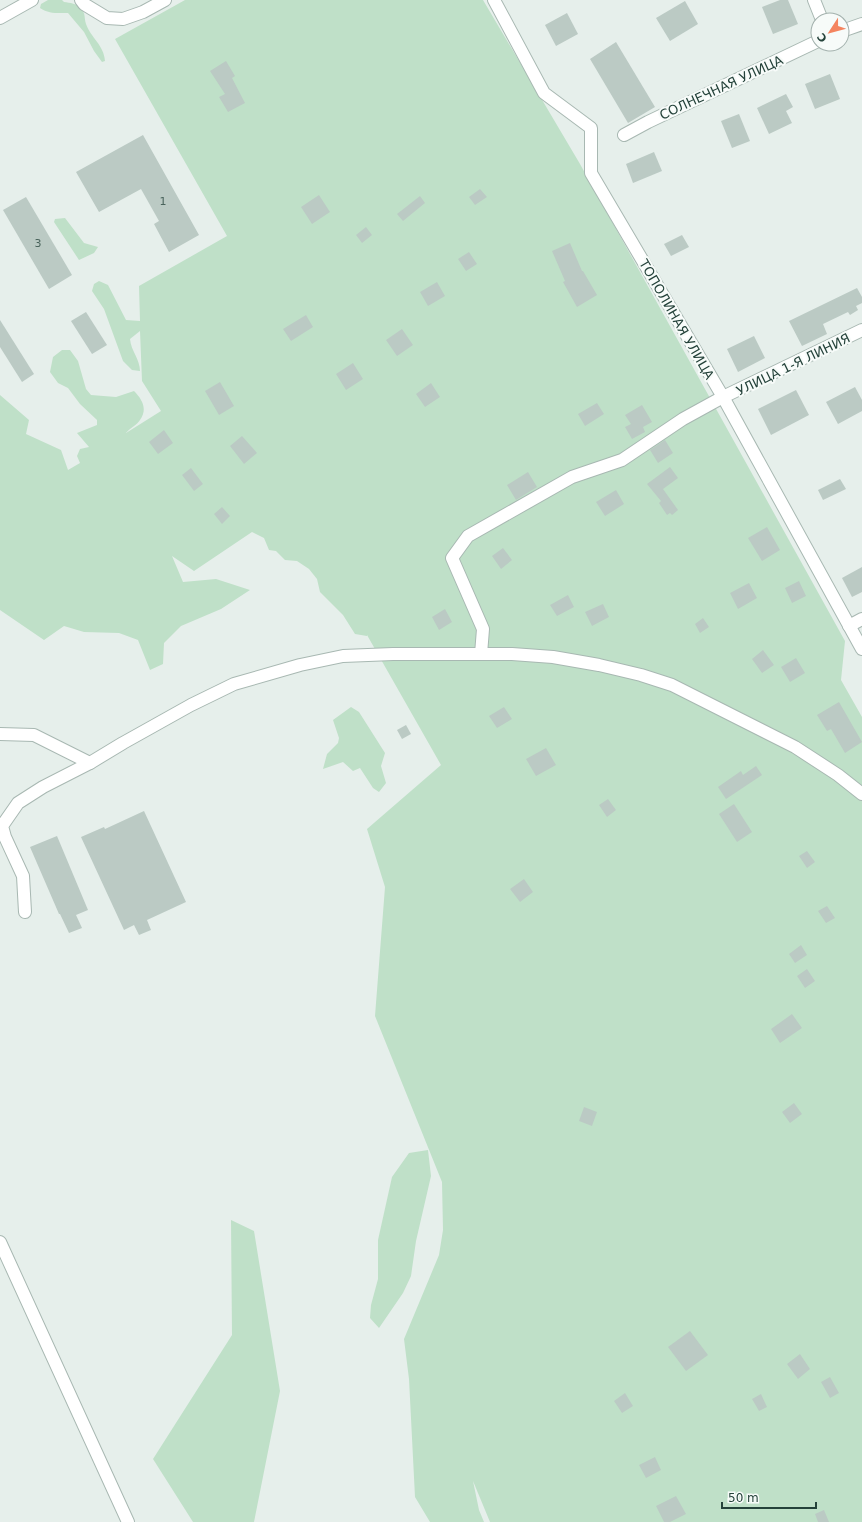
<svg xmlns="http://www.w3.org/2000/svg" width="862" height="1522" font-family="'DejaVu Sans',sans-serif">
	<rect width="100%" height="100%" fill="#e6efeb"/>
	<g fill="#bfe0c8">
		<path d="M48,0H62L64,2C70,3 77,3 81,9C86,14 84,18 86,24C91,38 104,45 105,61L102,62L94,51L84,32L68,13C57,13 49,14 40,8L41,4Z"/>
		<path d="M185,0H483L580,164L845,641L841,680L862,717V1522H490L473,1481L479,1510L484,1522H430L415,1497L409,1379L404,1339L439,1255L443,1230L442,1182L375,1016L385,887L367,829L441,765L367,635V636L355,634L343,615L320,592L317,579L309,569L297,561L285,560L276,551L269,550L264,538L252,532L194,571L172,556L183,582L216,579L250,590L221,609L181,626L164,643L163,664L150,670L138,640L119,633L84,632L64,626L44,640L0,610V395L29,420L26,434L61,450L68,470L80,463L77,456L80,449L89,447L77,433L97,425V420L80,404L68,388L58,383L50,372L53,357L62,350H70L78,361L86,389L91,395L116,397L134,391C142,399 148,409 140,420C137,425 130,428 126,433L161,411L142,381L140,331L130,339C131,351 140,359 140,371L132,370L123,361L104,309L92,291L94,284L99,281L108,285L126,320L140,321L139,286L227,236L115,39Z"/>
		<polygon points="65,218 84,243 98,247 94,253 79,260 54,222 55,219"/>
		<polygon points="351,707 359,712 385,753 381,766 386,783 379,792 373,788 360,768 353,771 343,762 323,769 327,754 338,743 339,738 333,720"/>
		<polygon points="428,1150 431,1176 416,1241 411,1276 403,1293 379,1328 370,1318 371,1305 378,1279 378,1240 392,1177 409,1153"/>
		<polygon points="231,1220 254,1231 280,1391 254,1522 193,1522 153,1459 232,1335"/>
	</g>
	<g fill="#bbcac4">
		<polygon points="780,0 788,0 798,24 773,34 762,7"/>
		<polygon points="685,1 698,24 670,41 656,18"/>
		<polygon points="567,13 578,34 556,46 545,25"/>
		<polygon points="616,42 655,107 628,123 590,59"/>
		<polygon points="226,61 235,76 232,78 245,103 228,112 219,97 225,94 210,71"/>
		<polygon points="830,74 840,99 815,109 805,84"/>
		<polygon points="786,94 793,107 786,111 792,123 769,134 757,108"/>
		<polygon points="739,114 750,141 732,148 721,121"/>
		<polygon points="143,135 199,235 169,252 154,224 159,221 141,189 99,212 76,172"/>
		<polygon points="654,152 662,171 633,183 626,164"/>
		<polygon points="480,189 487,197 475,205 469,197"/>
		<polygon points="319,195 330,212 312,224 301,207"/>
		<polygon points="420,196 425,203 403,221 397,214"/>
		<polygon points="26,197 72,275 49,289 3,210"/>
		<polygon points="366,227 372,235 362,243 356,235"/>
		<polygon points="682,235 689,247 671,256 664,244"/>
		<polygon points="570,243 582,271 583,271 597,295 577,307 563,282 565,281 552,251"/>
		<polygon points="469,252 477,264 466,271 458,259"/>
		<polygon points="437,282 445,296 428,306 420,292"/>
		<polygon points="857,288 862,297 862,303 856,306 858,310 850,315 848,312 823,324 827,334 802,346 789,321"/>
		<polygon points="86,312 107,345 92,354 71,321"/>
		<polygon points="306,315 313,327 291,341 283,329"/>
		<polygon points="0,320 34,374 22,382 0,347"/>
		<polygon points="402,329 413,345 397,356 386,340"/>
		<polygon points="754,336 765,358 738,372 727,349"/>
		<polygon points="353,363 363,379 346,390 336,374"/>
		<polygon points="220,382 234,406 219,415 205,391"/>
		<polygon points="431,383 440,397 425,407 416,394"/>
		<polygon points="855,387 862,400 862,411 838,424 826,402"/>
		<polygon points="796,390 809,415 771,435 758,409"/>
		<polygon points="597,403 604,414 585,426 578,414"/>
		<polygon points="642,405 652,422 643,427 645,432 632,439 625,427 631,424 625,415"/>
		<polygon points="164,430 173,443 158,454 149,442"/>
		<polygon points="242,436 257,453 244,464 230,446"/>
		<polygon points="665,440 673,453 658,463 650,450"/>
		<polygon points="670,467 678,478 663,489 678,510 672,515 670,513 667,515 659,503 661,501 647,484"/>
		<polygon points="191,468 203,484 194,491 182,475"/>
		<polygon points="528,472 537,487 516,500 507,485"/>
		<polygon points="840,479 846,489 823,500 818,490"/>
		<polygon points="616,490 624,504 605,516 596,502"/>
		<polygon points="222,507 230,516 222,524 214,514"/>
		<polygon points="767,527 780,550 762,561 748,538"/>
		<polygon points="503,548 512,560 501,569 492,556"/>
		<polygon points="862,567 862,592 852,597 842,578"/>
		<polygon points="799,581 806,596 792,603 785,588"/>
		<polygon points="749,583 757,598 738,609 730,593"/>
		<polygon points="568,595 574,607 557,616 550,605"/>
		<polygon points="603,604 609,617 592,626 585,612"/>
		<polygon points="445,609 452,622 439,630 432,617"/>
		<polygon points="703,618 709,627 700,633 695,624"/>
		<polygon points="763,650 774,665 762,673 752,659"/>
		<polygon points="796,658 805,673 790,682 781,667"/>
		<polygon points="839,702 862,742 845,753 831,729 827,731 817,715"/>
		<polygon points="504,707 512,719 497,728 489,716"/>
		<polygon points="406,725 411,734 402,739 397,730"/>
		<polygon points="546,748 556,765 536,776 526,759"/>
		<polygon points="756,766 762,775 726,799 718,787 741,771 743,775"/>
		<polygon points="608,799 616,810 607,817 599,805"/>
		<polygon points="734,804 752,832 737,842 719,814"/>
		<polygon points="144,811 186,902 147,920 151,930 139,935 134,925 124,930 81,837 104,827 105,829"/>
		<polygon points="57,836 88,910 76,915 82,928 69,933 60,914 59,914 30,847"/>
		<polygon points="807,851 815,862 807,868 799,856"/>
		<polygon points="524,879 533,892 520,902 510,889"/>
		<polygon points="827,906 835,918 826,923 818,911"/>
		<polygon points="801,945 807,955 795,963 789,954"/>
		<polygon points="807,969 815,981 805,988 797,976"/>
		<polygon points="792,1014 802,1028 780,1043 771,1029"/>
		<polygon points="794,1103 802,1114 790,1123 782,1112"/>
		<polygon points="584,1107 597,1112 592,1126 579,1121"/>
		<polygon points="690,1331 708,1355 686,1371 668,1347"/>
		<polygon points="800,1354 810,1369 798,1379 787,1364"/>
		<polygon points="830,1377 839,1393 830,1398 821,1382"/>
		<polygon points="625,1393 633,1406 622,1413 614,1401"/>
		<polygon points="761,1394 767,1407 759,1411 752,1399"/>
		<polygon points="655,1457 661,1470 646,1478 639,1465"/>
		<polygon points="676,1496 686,1514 670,1522 664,1522 656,1506"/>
		<polygon points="824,1510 829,1522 818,1522 815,1514"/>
	</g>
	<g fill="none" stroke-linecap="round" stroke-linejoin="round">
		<defs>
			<g id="minor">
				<polyline points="81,0 84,4 107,18 123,19 143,12 165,0"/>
				<polyline points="494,0 544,93 591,128 591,173 723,397 862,649"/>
				<polyline points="814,0 822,20"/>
				<polyline points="0,18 32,0"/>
				<polyline points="842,31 862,24"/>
				<polyline points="624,135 648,122 818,41"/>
				<polyline points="849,626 862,619"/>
				<polyline points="481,654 483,629 452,558 468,536 572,477 622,460 683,419 723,397 862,330"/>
				<polyline points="0,734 34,735 90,763"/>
				<polyline points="25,912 23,876 5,837 2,826 18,803 43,787 90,763 123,743 191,705 234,684 300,665 343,656 393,654 512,654 553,657 599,665 641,675 672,685 795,747 838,775 862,794"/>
				<polyline points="0,1242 128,1522"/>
			</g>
		</defs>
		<use href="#minor" stroke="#a8b8b2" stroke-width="14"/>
		<use href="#minor" stroke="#fff" stroke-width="12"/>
	</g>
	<g text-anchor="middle" stroke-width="4" stroke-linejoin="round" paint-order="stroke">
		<g font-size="11" fill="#4a645c">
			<text x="163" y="205">1</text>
			<text x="38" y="247">3</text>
		</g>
		<g font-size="13" fill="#24423a" stroke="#f7fbf9">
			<text transform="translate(721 87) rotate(-25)" y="5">СОЛНЕЧНАЯ УЛИЦА</text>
			<text transform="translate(677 319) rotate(60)" y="5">ТОПОЛИНАЯ УЛИЦА</text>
			<text transform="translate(793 364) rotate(-26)" y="5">УЛИЦА 1-Я ЛИНИЯ</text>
		</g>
	</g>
	<g transform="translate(830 32) rotate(234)"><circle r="19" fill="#f7fbf9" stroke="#a3b1ad"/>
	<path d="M0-3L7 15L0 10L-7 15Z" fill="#f4845f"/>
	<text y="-6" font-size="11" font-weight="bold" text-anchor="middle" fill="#24423a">С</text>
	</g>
	<path d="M722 1502v6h94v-6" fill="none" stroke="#24423a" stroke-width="2"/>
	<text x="728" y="1502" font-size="12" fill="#24423a" stroke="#f7fbf9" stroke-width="3" paint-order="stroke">50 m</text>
</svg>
